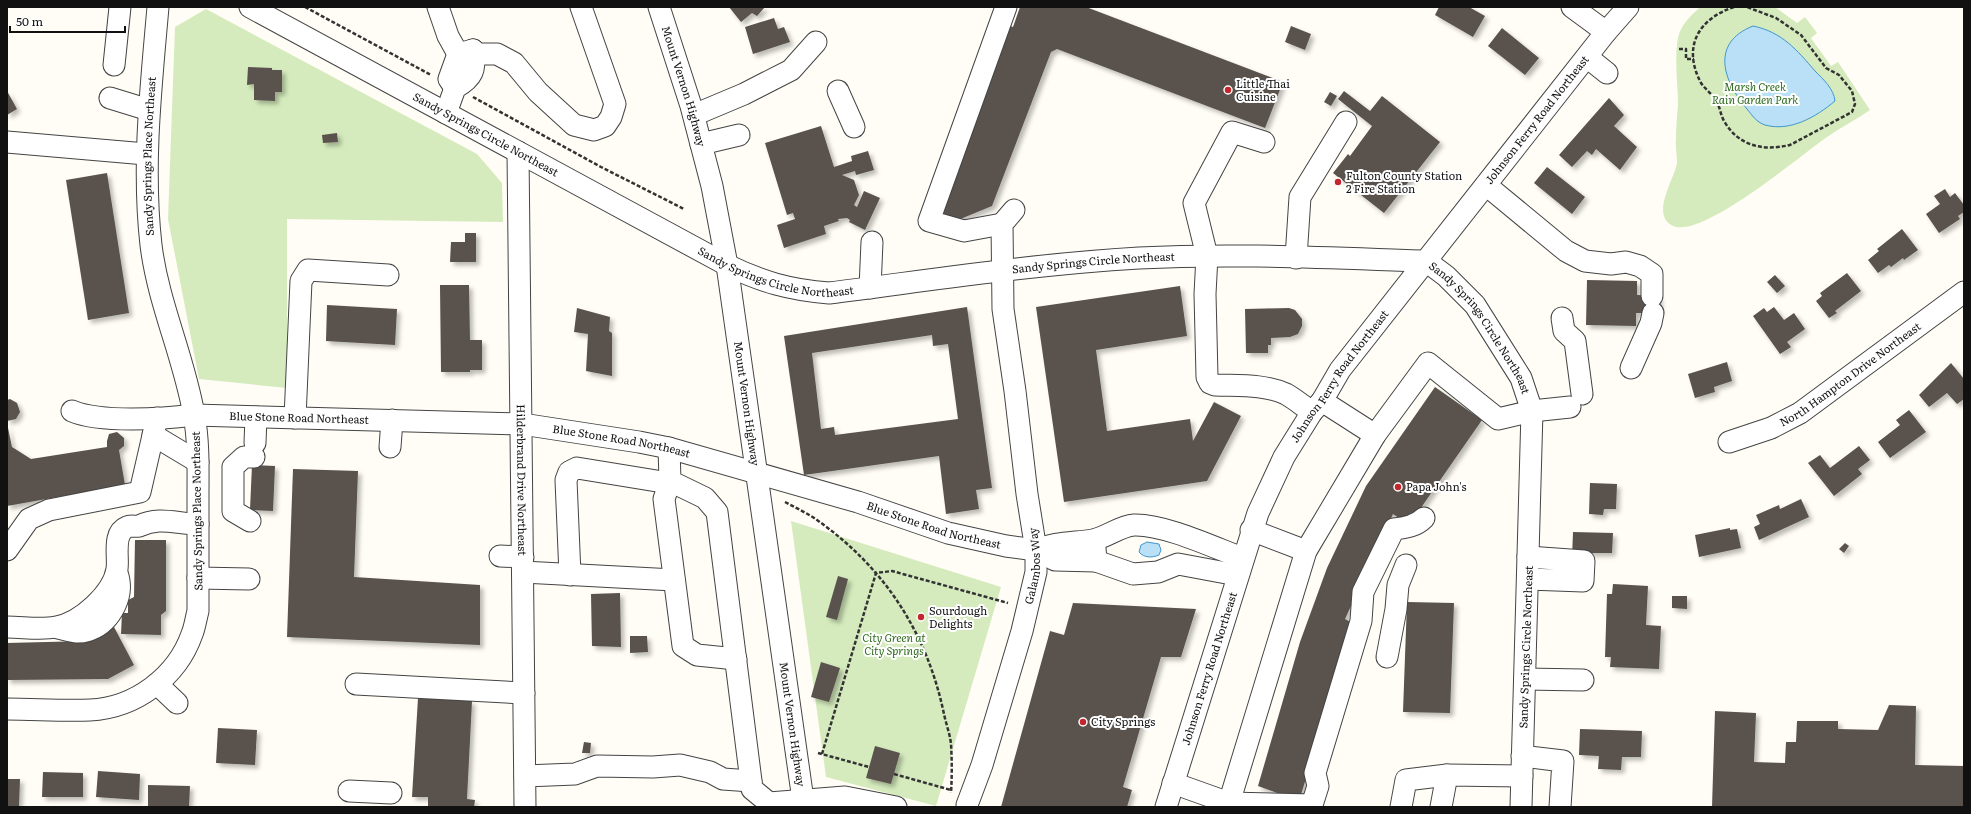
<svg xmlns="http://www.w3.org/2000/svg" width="1971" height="814" font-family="Literata,serif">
	<defs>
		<filter id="shadow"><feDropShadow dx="3.5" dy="3.5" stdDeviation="2" flood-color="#0004"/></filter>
	</defs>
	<rect width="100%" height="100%" fill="#fffdf5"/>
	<g fill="#d5ebbd">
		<path d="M1700,7H1775L1797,23L1805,17L1817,33L1811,38L1831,66L1838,62L1870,110C1856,120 1841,127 1827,137C1801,155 1702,239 1673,226C1649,215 1676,177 1677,162C1677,154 1675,146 1676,138C1676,127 1677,116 1678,105C1678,83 1674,60 1678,38C1681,24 1690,17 1700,7Z"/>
		<polygon points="206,9 477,154 502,183 503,222 287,219 287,388 199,379 168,219 175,27"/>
		<polygon points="791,521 1001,587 936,806 826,777"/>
	</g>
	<g fill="#b9e0f7" stroke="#3f96cf">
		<path d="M1753,26C1782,32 1797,50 1815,71C1823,79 1834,89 1835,101C1816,117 1790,132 1765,125C1756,122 1752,115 1747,109C1723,81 1710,43 1753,26Z"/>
		<path d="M1147,542L1159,544L1161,550L1159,555C1152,558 1144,558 1139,552L1141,545Z"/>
	</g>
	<g fill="#5a524d" fill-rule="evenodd" filter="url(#shadow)">
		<polygon points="729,7 765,7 757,16 752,13 741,22"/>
		<polygon points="1020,7 1086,7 1283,82 1265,128 1057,49 1051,52 992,206 958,220 936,212 1007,25 1013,27"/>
		<polygon points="1439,7 1469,7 1485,16 1473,37 1435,15"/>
		<polygon points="774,18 778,29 784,27 790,42 753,54 745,27"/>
		<polygon points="1291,26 1311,34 1305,50 1285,42"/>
		<polygon points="1502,28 1539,58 1525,75 1488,46"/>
		<polygon points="248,67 272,68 272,70 282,70 282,92 275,92 275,101 254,100 254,84 247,85"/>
		<polygon points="7,91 17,109 7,115"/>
		<polygon points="1344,91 1370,111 1382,96 1440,142 1384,213 1333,173 1348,154 1350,156 1372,126 1338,99"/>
		<polygon points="1330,92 1337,96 1331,106 1324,102"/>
		<polygon points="1609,98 1624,115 1614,126 1637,147 1620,170 1596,149 1592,155 1587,151 1572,167 1559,155"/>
		<polygon points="821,126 834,167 852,161 851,156 868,151 874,170 856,175 855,171 842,175 854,180 859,195 854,205 857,207 864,191 880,198 865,230 849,222 850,220 847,218 838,219 839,221 824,226 826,234 784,248 777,225 795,219 793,213 787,215 765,143"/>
		<polygon points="337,133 338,142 323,143 322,135"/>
		<polygon points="1547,167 1585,197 1572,214 1534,183"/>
		<polygon points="107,173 129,313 88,320 66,180"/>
		<polygon points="1945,189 1950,197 1955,193 1964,205 1964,212 1958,216 1960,219 1939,233 1926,214 1940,204 1934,196"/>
		<polygon points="1902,229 1918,250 1904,260 1903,258 1891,267 1889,265 1878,273 1868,260 1879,251 1877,249"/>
		<polygon points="465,233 476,233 476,262 450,262 451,242 465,242"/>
		<polygon points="1847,273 1861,291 1835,311 1837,313 1829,318 1816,301 1822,296 1820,293"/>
		<polygon points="1775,275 1785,286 1777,293 1767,282"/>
		<polygon points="1587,280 1637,281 1637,295 1659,296 1659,313 1636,313 1636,326 1586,325"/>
		<polygon points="440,285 469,285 470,340 482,340 482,370 470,370 470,372 441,372"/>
		<polygon points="1180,286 1187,336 1096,350 1107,431 1190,419 1193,441 1214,402 1241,416 1207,481 1064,502 1036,307"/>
		<polygon points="327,305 397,309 395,345 326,341"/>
		<path d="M967,307L992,488L976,490L979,509L946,514L939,456L804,475L784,336ZM932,335L933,346L948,344L958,419L835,435L834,427L821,429L812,353Z"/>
		<polygon points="1774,307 1784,320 1794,313 1805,329 1787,342 1791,347 1780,354 1753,316 1764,308 1767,312"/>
		<polygon points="577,308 610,317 609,331 612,333 612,376 586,371 588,334 574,332"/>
		<polygon points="1289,308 1295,310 1302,319 1302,326 1298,334 1290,337 1271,338 1271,345 1268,345 1268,353 1246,353 1245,309"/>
		<polygon points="1727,362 1732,381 1714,387 1715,392 1695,398 1688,374"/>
		<polygon points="1951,363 1964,379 1964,399 1957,404 1947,393 1929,407 1919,395"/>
		<polygon points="1435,387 1482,420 1409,525 1393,514 1345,619 1354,624 1299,801 1258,786 1300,642 1327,568 1366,486"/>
		<polygon points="10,399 17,403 20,412 16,419 7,421 7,400"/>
		<polygon points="1909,410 1926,432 1890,458 1878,442 1900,425 1896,420"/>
		<polygon points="7,423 12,447 31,459 107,447 107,441 109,434 117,432 124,438 124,446 119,450 125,485 7,506"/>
		<polygon points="1859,446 1870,460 1858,469 1862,474 1834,496 1808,463 1820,455 1830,468"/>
		<polygon points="252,465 275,466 273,511 250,510"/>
		<polygon points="293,469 358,471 354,577 480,585 480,645 287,637"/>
		<polygon points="1590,483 1617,484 1616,509 1604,509 1603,515 1589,514"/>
		<polygon points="1801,499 1809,517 1759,540 1754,527 1760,524 1756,515 1779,505 1780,509"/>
		<polygon points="1730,528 1730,530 1737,529 1741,548 1699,557 1695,535"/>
		<polygon points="1573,532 1613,533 1612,553 1579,553 1572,558"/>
		<polygon points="135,540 166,540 166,611 161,615 161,635 121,634 122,613 128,613 128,600 134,597"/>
		<polygon points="1845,543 1849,546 1844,553 1839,549"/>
		<polygon points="838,576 848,579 837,620 826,617"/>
		<polygon points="1613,584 1648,586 1646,625 1661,626 1659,669 1610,667 1611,657 1605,657 1607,594 1612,594"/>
		<polygon points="620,593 621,647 592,646 591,594"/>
		<polygon points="1672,596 1687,596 1687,609 1672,608"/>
		<polygon points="1407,602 1454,603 1450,713 1403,712"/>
		<polygon points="1073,603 1196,609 1181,657 1161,657 1123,787 1132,790 1127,807 1001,807 1050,631 1064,635"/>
		<polygon points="114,627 134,665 108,679 7,680 7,643 87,641"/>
		<polygon points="630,636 647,636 648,652 630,653"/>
		<polygon points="821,662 840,668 829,702 811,697"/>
		<polygon points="418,698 472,701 467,799 475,800 474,807 428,807 428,797 412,797"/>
		<polygon points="1889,705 1916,706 1915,765 1964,766 1964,807 1712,807 1715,711 1756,713 1754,762 1785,763 1786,742 1796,742 1797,721 1838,721 1838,729 1878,730"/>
		<polygon points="218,728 257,730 255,765 216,763"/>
		<polygon points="1580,729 1642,731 1641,757 1622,757 1621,770 1598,769 1599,756 1579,755"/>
		<polygon points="584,742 591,743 590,753 582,753"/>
		<polygon points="875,746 900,753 891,784 866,778"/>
		<polygon points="98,771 140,774 139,800 96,797"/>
		<polygon points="43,772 83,773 83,797 42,797"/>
		<polygon points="7,779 20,779 19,807 7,807"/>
		<polygon points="148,785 190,786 189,807 148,807"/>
	</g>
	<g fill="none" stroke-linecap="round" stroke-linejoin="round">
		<defs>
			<g id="minor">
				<path id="s1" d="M250,7L727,265C762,282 790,290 829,293C932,280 1035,264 1139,258C1234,253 1330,258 1426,261L1446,276L1475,305L1521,378L1532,411L1521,807"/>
				<polyline points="438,7 448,36 458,54"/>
				<path id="s2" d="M659,7L691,106L712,186L727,265L804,807"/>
				<polyline points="1572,7 1606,32"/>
				<polyline points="473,50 477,54 497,54 514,63 538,92 574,125 594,130 605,126 611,117 615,104 581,7"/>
				<polyline points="1587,57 1607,73"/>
				<polyline points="114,65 120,7"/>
				<polyline points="455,88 449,79 458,54 473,50"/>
				<polyline points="838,91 854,127"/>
				<polyline points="110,98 149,110"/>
				<path d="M446,113L455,88C473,78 476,70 473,50"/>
				<polyline points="694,115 744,94 791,70 816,42"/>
				<polyline points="7,142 146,154"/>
				<path d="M1264,142L1232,132L1194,203L1207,256L1205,294L1207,377L1210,383L1215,385C1239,386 1264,384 1286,394C1295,399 1303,406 1312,412"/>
				<polyline points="701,144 739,135"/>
				<path id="s3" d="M518,152L525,807"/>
				<polyline points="1486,185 1566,251 1585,261 1611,264 1626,262 1640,266 1652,274 1652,296"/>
				<polyline points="1002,224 964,231 929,221 1006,7"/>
				<polyline points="1296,258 1300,197 1346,122"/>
				<polyline points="870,288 872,242"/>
				<polyline points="1562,318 1564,331 1575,341 1582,394"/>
				<polyline points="1631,368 1651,323 1653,313"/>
				<polyline points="1322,401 1375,435"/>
				<path id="s4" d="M72,411C100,423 163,419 194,415L522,424L639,442L669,448L858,502L948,533L1006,546L1036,550L1055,560L1096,561"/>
				<polyline points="295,418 301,281 308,270 388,275"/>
				<polyline points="153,435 198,462"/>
				<path id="s5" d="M1729,442L1771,428L1800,413L1964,292"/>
				<polyline points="255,443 256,417"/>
				<polyline points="390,447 392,420"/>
				<polyline points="669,448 670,481 705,498 717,512 752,789 769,803 845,797 896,807"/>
				<polyline points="670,481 664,499 683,646 697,655 736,659"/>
				<polyline points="250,521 233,511 233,467 244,457 254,457"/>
				<polyline points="1251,530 1306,551"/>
				<polyline points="1095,548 1096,561 1133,574 1158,572 1178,564 1237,575"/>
				<polyline points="7,550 29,519 49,510 140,492 157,418"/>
				<path d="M1036,550C1055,542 1073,543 1093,540C1107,537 1120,526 1134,525C1164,524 1213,547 1242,558"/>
				<polyline points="500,556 523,557"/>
				<polyline points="523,572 674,580"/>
				<polyline points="570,575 566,480 569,472 577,468 669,483"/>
				<polyline points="198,578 249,579"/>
				<polyline points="1528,579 1583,581 1584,561 1528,557"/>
				<path d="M7,627C23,627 41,630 56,627C80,623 113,594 117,569C119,557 112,533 127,527C131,525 135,527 139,526C160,516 176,524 198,524"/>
				<path d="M58,628C67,630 77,634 86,631C109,625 124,598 118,576"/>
				<polyline points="1387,657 1396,609 1398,585 1406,565"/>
				<polyline points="1525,679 1583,680"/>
				<polyline points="157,684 177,703"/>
				<polyline points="356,684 524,693"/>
				<path id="s6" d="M7,709C34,709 62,711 90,710C135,708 177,677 192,634C195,627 196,618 198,611C198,573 198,535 198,497C198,470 199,442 194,415C184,357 158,303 151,245C142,166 151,87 158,7"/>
				<polyline points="1522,756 1563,761 1560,807"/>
				<polyline points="525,776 575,774 597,766 653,767 680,765 710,772 723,779 751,781"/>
				<path d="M1173,783L1229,803L1312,805L1318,786L1315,773L1361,621L1363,592L1394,529C1406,528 1416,526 1424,518"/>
				<polyline points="349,791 391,793"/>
				<polyline points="1229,803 1306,551 1375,435 1428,363 1498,419 1532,411 1570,407"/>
				<path id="s7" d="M967,805L982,765L1022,631L1036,572V550L1027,494L1015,391L1003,309L1002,224L1014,210"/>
				<path id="s8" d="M1166,807L1258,513L1284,457L1312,412L1322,401L1340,370L1606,32L1628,7"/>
				<polyline points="1401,807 1406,780 1447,775 1522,776"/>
				<polyline points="1441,807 1447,775"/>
			</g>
		</defs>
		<use href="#minor" stroke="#444" stroke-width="23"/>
		<g stroke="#333" stroke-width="2.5" stroke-dasharray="4 2" stroke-linecap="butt">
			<polyline points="305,7 431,75"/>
			<path d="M1734,7C1698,19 1682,47 1701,83C1705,89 1711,93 1715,99C1720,105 1720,114 1724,121C1739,147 1764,151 1790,145L1852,112L1855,104L1852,91L1839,75L1826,68L1801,35L1776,18L1747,7"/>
			<polyline points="1679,49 1686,49 1686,59 1694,59"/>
			<polyline points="473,97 601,167 684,209"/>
			<path d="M785,502C796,508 807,513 817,520C885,568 927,633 944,714C946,724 950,734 951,744C952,760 952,777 951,793"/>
			<polyline points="818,753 869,767"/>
			<polyline points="822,754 876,573 892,571 1008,603"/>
			<polyline points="894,774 951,790"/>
		</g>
		<use href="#minor" stroke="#fff" stroke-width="21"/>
	</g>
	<g fill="#c4262e" stroke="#fff" stroke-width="1.5">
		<circle cx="1228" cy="90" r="4"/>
		<circle cx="1338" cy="182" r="4"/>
		<circle cx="1398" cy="487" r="4"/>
		<circle cx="921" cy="617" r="4"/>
		<circle cx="1083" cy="722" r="4"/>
	</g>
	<g text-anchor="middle" stroke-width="4" stroke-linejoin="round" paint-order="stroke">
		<g font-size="11" fill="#111" stroke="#fff" text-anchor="start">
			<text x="1236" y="88">Little Thai<tspan x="1236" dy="13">Cuisine</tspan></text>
			<text x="1346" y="180">Fulton County Station<tspan x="1346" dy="13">2 Fire Station</tspan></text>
			<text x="1406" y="491">Papa John's</text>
			<text x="929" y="615">Sourdough<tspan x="929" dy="13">Delights</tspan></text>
			<text x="1091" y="726">City Springs</text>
		</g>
		<g font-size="11" fill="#111" stroke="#fff">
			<text dy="4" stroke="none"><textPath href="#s2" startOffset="83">Mount Vernon Highway</textPath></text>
			<text dy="4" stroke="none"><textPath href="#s8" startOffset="792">Johnson Ferry Road Northeast</textPath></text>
			<text dy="4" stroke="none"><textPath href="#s1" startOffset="268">Sandy Springs Circle Northeast</textPath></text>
			<text dy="4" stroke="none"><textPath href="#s6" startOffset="702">Sandy Springs Place Northeast</textPath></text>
			<text dy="4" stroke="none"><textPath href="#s1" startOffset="915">Sandy Springs Circle Northeast</textPath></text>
			<text dy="4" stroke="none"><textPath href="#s1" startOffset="592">Sandy Springs Circle Northeast</textPath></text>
			<text dy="4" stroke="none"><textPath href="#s1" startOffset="1335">Sandy Springs Circle Northeast</textPath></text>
			<text dy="4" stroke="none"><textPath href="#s5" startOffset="140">North Hampton Drive Northeast</textPath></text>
			<text dy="4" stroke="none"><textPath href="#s8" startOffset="468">Johnson Ferry Road Northeast</textPath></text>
			<text dy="4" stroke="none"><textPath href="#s2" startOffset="407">Mount Vernon Highway</textPath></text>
			<text dy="4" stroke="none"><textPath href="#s4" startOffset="228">Blue Stone Road Northeast</textPath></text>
			<text dy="4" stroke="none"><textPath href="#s4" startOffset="552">Blue Stone Road Northeast</textPath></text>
			<text dy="4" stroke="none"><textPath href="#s3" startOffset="328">Hilderbrand Drive Northeast</textPath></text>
			<text transform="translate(197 511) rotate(-91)" y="4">Sandy Springs Place Northeast</text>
			<text dy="4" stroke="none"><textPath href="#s4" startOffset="876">Blue Stone Road Northeast</textPath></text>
			<text dy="4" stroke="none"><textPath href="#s7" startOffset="249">Galambos Way</textPath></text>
			<text transform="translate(1526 647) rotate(-88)" y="4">Sandy Springs Circle Northeast</text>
			<text dy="4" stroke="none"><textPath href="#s8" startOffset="145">Johnson Ferry Road Northeast</textPath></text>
			<text dy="4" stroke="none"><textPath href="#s2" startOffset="731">Mount Vernon Highway</textPath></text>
		</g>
		<g font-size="11" font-style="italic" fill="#2f6b1f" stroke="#fff">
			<text x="1755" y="91">Marsh Creek<tspan x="1755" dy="13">Rain Garden Park</tspan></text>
			<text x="894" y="642">City Green at<tspan x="894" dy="13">City Springs</tspan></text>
		</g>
	</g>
	<rect width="1971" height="814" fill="none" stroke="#111111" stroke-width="16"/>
	<path d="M10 26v6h115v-6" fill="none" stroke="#111111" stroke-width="2"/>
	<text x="16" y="26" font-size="12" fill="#111111" stroke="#ffffff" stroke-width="3" paint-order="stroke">50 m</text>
</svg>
